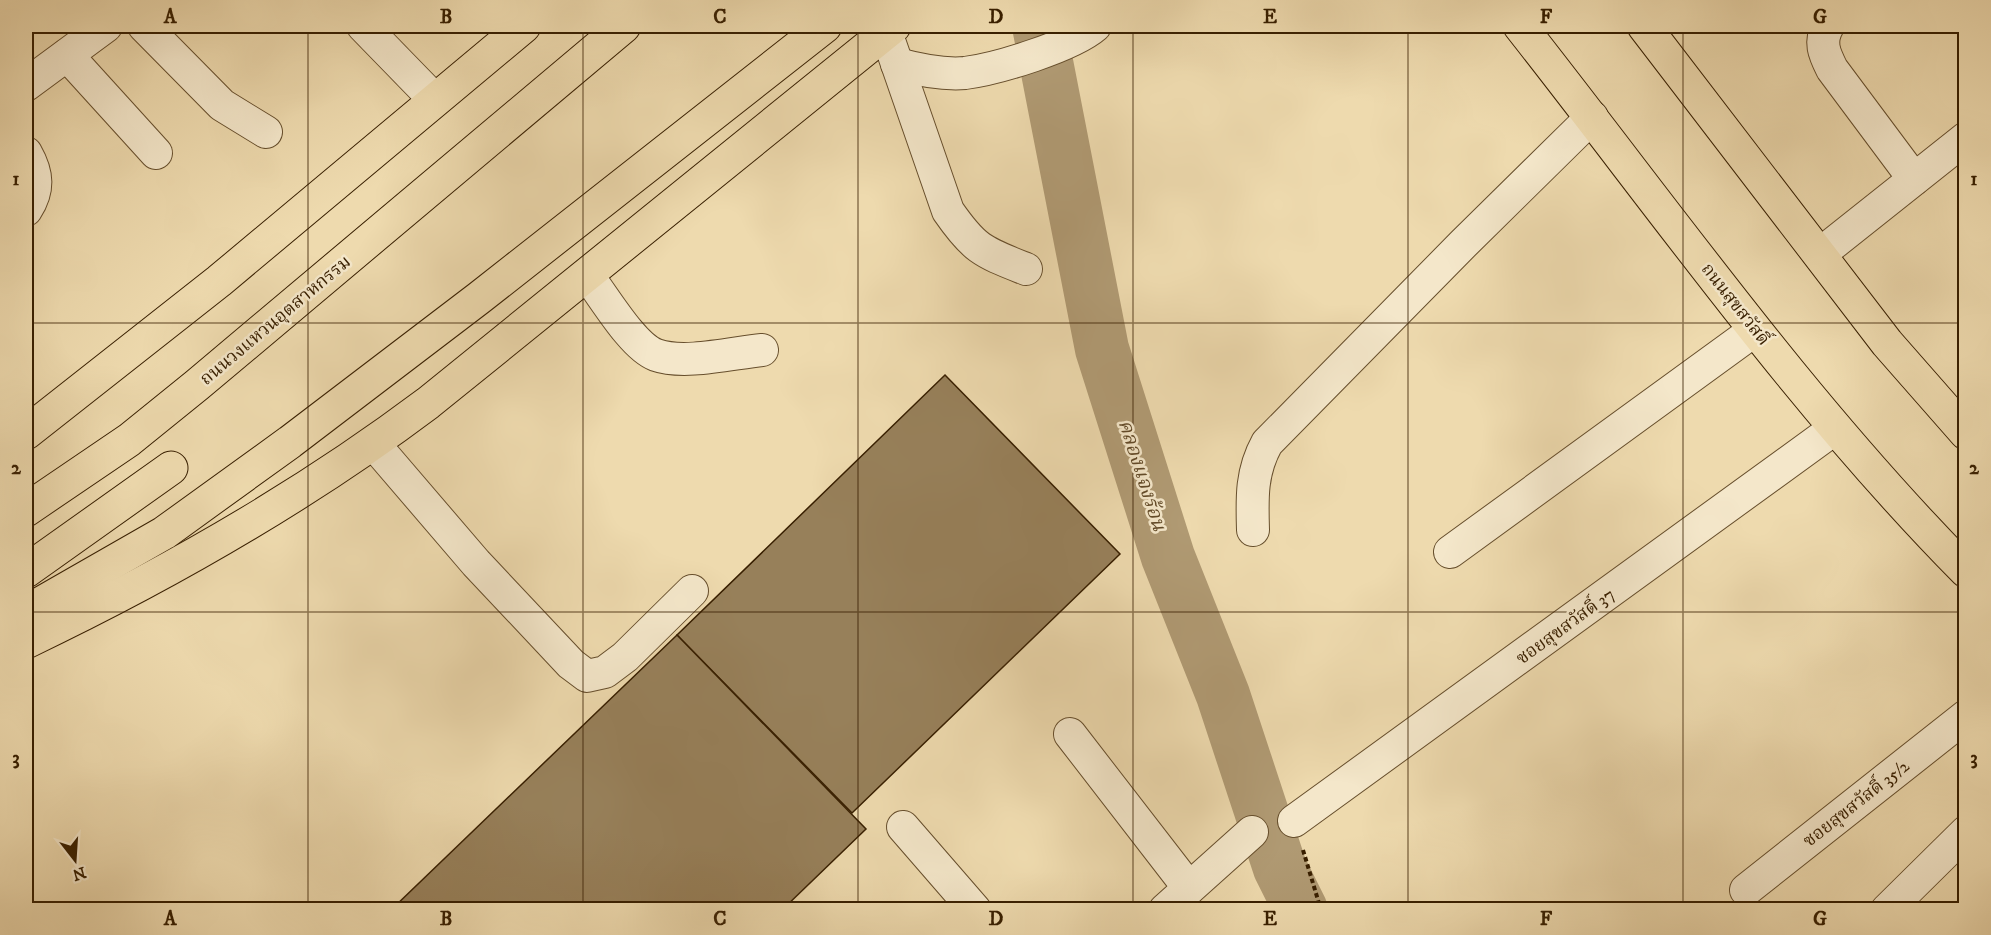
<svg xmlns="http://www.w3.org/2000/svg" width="1991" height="935" font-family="'IM FELL DW Pica','Noto Serif Thai',serif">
	<rect width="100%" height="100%" fill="#eedaae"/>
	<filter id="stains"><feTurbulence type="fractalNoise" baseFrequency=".00333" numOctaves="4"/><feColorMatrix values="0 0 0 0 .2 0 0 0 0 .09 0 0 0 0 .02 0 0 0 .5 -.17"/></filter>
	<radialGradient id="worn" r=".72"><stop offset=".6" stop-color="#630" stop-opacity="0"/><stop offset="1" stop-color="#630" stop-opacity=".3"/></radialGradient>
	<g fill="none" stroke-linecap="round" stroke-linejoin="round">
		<polyline stroke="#b09a73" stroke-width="54" points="1039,26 1102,349 1168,557 1223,695 1280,868 1301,910"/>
	</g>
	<g fill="#97805a" stroke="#381f00" stroke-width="1.5">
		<polygon points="945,375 1120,554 852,813 677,635"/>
		<polygon points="677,635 866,829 782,910 391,910"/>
	</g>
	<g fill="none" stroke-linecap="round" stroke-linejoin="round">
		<defs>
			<g id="minor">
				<polyline points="144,26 222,105 266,132"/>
				<polyline points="363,26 435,100"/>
				<path d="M1828,26C1819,42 1824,53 1832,69L1914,179"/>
				<path d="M886,32L948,211C975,250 983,252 1026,269"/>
				<polyline points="67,55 156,153"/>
				<path d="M897,64C919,70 942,75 965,73C997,69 1072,46 1095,26"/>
				<polyline points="26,85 106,26"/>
				<path d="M26,153C38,174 39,190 26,210"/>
				<polyline points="1820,254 1966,138"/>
				<path d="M587,275C603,295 632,346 656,355C684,365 732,353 762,350"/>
				<polyline points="374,444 476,563 571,664 587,676 605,672 625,657 692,591"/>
				<path d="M1253,530C1252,498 1251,472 1267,443L1463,244L1592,117"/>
				<polyline points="1450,552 1755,330"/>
				<polyline points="1070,734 1189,888"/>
				<polyline points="1294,821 1834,429"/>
				<polyline points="903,827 975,910"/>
				<polyline points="1746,890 1966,716"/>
				<polyline points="1165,910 1252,832"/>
				<polyline points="1887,910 1966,832"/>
			</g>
			<g id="major">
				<path d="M1520,26C1665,210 1800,403 1966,571"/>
				<polyline points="1644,26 1887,343 1966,433"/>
				<polyline points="26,433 219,281 524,26"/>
				<polyline points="26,510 129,440 197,385 624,26"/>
				<polyline points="26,571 171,468"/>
				<polyline points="26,612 164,533 290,442 479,298 825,26"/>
				<path d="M26,642C166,575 303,497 428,403L894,26"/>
			</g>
		</defs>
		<use href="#minor" stroke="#664e2c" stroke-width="34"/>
		<use href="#major" stroke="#381f00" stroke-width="35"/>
		<polyline stroke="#381f00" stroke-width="4" stroke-dasharray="4.5 3" stroke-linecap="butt" points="1303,850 1321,910"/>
		<use href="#minor" stroke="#f4e7ca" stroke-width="32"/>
		<use href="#major" stroke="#eedaae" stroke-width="33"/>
	</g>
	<path fill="none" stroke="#381f00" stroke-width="1.5" stroke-opacity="0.55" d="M308,26V910M583,26V910M858,26V910M1133,26V910M1408,26V910M1683,26V910M26,323H1966M26,612H1966"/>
	<g text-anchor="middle" stroke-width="5" stroke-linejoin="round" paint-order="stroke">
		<g font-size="18" fill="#381f00" stroke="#f4e7ca">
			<text transform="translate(1736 304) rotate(52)" y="6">ถนนสุขสวัสดิ์</text>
			<text transform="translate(275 320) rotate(-40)" y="6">ถนนวงแหวนอุตสาหกรรม</text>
			<text transform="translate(1565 626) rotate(-36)" y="6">ซอยสุขสวัสดิ์ 37</text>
			<text transform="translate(1856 803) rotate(-38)" y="6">ซอยสุขสวัสดิ์ 35/2</text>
		</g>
		<g font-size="20" font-style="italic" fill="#624a28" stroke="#f4e7ca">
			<text transform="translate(1143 475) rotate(72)" y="7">คลองแจงร้อน</text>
		</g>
	</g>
	<rect width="1991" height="935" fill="none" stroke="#eedaae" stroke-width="66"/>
	<g transform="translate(75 860) rotate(163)" stroke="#f4e7ca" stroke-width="4.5" paint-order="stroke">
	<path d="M0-4.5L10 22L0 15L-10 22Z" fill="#381f00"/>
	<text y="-9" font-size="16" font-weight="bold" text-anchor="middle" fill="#381f00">N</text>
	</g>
	<rect x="33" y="33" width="1925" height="869" fill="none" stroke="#381f00" stroke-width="2"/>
	<g font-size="20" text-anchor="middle" font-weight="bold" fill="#381f00">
		<text x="170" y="23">A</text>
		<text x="446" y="23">B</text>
		<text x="720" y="23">C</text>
		<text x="996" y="23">D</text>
		<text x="1270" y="23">E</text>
		<text x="1546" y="23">F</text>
		<text x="1820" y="23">G</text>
		<text x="16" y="185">1</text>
		<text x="1974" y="185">1</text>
		<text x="16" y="474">2</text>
		<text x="1974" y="474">2</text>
		<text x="16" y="764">3</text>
		<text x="1974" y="764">3</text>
		<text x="170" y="925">A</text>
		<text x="446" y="925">B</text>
		<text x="720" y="925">C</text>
		<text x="996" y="925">D</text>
		<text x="1270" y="925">E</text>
		<text x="1546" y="925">F</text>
		<text x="1820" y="925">G</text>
	</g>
	<rect width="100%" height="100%" filter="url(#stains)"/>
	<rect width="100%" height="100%" fill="url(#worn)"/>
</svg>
